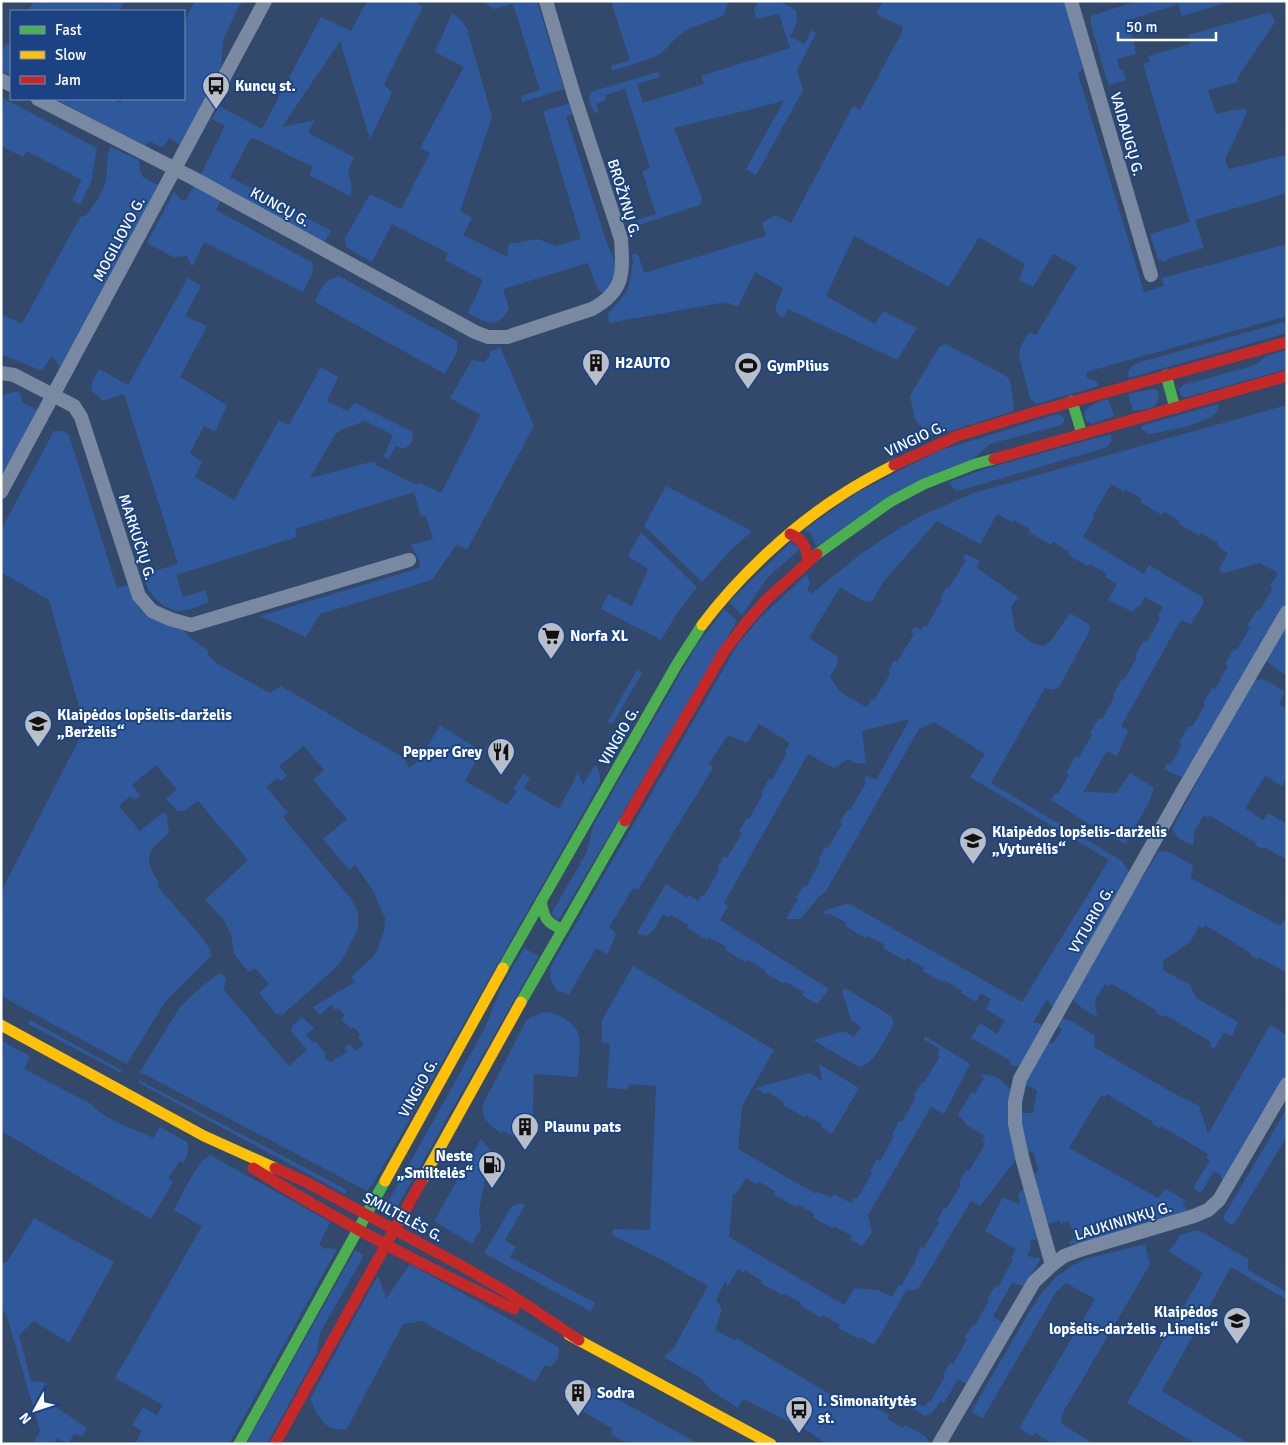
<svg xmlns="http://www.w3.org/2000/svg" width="1288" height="1445" font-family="Signika,sans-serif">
	<rect width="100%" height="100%" fill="#33496b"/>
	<g fill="#2f599b">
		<polygon points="34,1 124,1 119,11 28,11"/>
		<polygon points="195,1 246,1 239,5 223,41 221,68 180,145 169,138 164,146 161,147 149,141 145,146 55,99 112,99 121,103 123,99 184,99 184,22"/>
		<polygon points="367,1 413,1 423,7 384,84 392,93 370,139 340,41 282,127 315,120 308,133 354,157 348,170 352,188 350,196 309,175 313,167 256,139 250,139 230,177 331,231 324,243 200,176 225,126 212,119 219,106 262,129 321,17 351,31"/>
		<polygon points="481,1 537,1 564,89 522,102 521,96 540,90 513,4 494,9"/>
		<path d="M611,1H729L723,16C711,21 693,25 682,33C672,40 665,52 655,57L612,71L611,66L630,60Z"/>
		<path d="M758,1H779L796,10L797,23L790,37L805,44L812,30L816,33L797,71L803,90L756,175L746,169L784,101L674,128L702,198L700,205L639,225L637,220L656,214L642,171L650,168L625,89L605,95L606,100L596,104L599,113L594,112C591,105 585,97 593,91L658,72L660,77L637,84L643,103L704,84L701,76L790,48L779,14L757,19L754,10Z"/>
		<path d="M883,1H1064L1083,68L1078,74L1144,292L1164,286L1162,278L1287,244V316L1086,372L1087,378L1096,381L1099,386L1036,404L1030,398L1019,356L1020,348L1029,332L1036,335L1077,267L1053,254L1033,287L1019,280L1025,264L979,237L949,287L854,236L826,296L875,324L883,311L917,328L897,360L788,309L783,318L776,312V306L783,288L755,272L738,307L726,302L609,323L608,313C623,298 630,291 632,269C633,264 633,259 632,254H638L644,273L766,236L762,223L775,215L791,223L853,106L860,110L902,32L903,27L876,14Z"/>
		<polygon points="1137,1 1233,1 1182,16 1178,4 1129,20 1136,54 1117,59 1120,70 1123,69 1126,80 1109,85 1107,81 1091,24 1091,16"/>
		<polygon points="1270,12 1275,22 1237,78 1238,82 1208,90 1216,114 1245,108 1247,112 1225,160 1229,169 1287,155 1287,193 1195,220 1204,248 1172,257 1164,262 1158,259 1150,234 1190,222 1143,64 1150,62 1148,56 1190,44 1188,35"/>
		<path d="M452,13L461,20L467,29L492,117L460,211L472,218L463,235L507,257L509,244L538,239L556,246L581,239L543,111L571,103L574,114L566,116L606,241L615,262V277L608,293L600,292L595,283L588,263L503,289L509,309C496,330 487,323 468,313L483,280L445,260L448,253L392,224L372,262L346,247L345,238L370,194L401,209L430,153L420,148L464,67L435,52Z"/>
		<polygon points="6,44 11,46 11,76 1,70 1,52"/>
		<polygon points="1,97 97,148 91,182 81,203 78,203 72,200 82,180 27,151 23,157 1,146"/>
		<path d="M110,147L139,160L140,171L143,177L158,185L60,367L52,356L43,369L40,370L8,357L1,356V314L22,324L80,217L87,215C93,206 100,197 104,187C109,174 105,160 110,147Z"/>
		<polygon points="195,184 222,198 216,210 313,263 312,274 303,292 204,242 192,267 187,256 173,257 147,243 174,192 181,200 185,201"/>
		<path d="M339,276L457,341V352L445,374L315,302C322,288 322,281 339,276Z"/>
		<path d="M188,278L201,286L185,316L207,326L180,377L227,405L216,430L213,431L204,426L190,453L202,462L195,477L234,500L279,420L289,425L321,367L338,377L327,401L347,411L355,403L411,431L413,434C413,441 410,446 403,449L396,446L388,459L384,456L393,435L365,421L340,430L335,435L310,478L375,461L376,465L417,485L421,483L441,493L481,415L450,398L472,360L484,362L490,356L489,352L500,347L534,426L467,550L457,544L432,580L320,614L306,637L260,616L420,568L419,560L411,545L433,539L426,516H421L414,492L295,529L297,537L176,575L183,597L205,590L209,602C200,606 189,611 179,611C168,611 153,598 148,589C146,584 145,579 143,574L178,564L124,394L103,401L91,390L93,380L99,369L128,385Z"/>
		<polygon points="1287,321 1287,333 1129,378 1128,372 1131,367 1137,363"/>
		<polygon points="945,344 1005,375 1010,380 1014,407 1013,411 938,435 929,434 915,420 910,396 939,347"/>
		<polygon points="1287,350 1287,369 1187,397 1181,396 1179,389 1183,385 1249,367 1257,364 1266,356"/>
		<path d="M1153,389L1158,391C1161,410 1148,408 1133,411L1128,394Z"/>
		<polygon points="19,391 23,403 38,410 1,479 1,395"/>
		<path d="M1108,399L1114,416L1093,424L1086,421L1084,412C1093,403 1097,402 1108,399Z"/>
		<path d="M1218,404V411C1205,425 1168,431 1148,434L1142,429L1141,426Z"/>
		<path d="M1287,405V600L1186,778L1176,775L1164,769L1167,763L1171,764L1182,744L1179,742L1189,726L1192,727L1205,705L1203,703L1212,688L1215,689L1228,666L1225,664L1234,649L1237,650L1250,628L1247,626L1257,610L1259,611L1273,588L1270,586L1278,573L1260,563L1224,573L1219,570L1228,553L1217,546L1218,543L1201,533L1199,536L1179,524L1180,521L1164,512L1162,515L1140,502L1142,499L1125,489L1124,492L1111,484L1093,515L1094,518L1083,537L1144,574L1149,565L1202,597L1204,603L1191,624L1181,620L1121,726L1128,731L1117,756L1107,751L1083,792L1117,793L1130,773L1154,788L1149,802L1125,844L1086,822L1051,800L1055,793L1058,794L1069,774L1066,772L1076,756L1079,757L1092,735L1090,733L1099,718L1102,719L1115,696L1113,694L1122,679L1124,680L1137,658L1135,656L1144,640L1147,642L1160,618L1158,616L1163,607L1145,597L1139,607L1137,606L1133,612L1108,600L1117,584L1105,577L1107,574L1090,564L1088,566L1068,555L1069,552L1053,542L1051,545L1029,532L1030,529L1014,520L1012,522L997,514L980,544L937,521L883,582L873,600L868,602L864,601L840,587L809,638L837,656C840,664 834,670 830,677L840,692L866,707L872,699L874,700L890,674L888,672L894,660L897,662L914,634L911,632L914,627L921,630L924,625L926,627L942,600L940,599L946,587L949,588L966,560L963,559L966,554L980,561L976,567L1018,597L1011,607L1015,630L1032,643L1044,646L1051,641L1070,613L1087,623L1090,627L1089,632L1059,687L1053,690L1045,688L991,783L1122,861L1131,875L1055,1006H1052L1047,999L1033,1023H1038L1044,1026L1022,1063C1017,1067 1014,1067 1009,1065L1011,1061L971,1038L980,1023L997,1034L1005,1021L986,1009L991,999L981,993L976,1002L961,993L962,991L944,980L943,982L922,971L924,968L907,958L905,961L883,948L885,945L868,936L866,938L845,926L846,923L829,913L828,915L822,912L848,903L1022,1002L1109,860L970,777L985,754L934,722L919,729L826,891L820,896L800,919H786L798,899L796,898L803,886L806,887L820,862L818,861L825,847L828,848L842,824L840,822L848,809L850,810L866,783L864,781L867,776L876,780L910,719L862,731L866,764L854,763L849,759L834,768L808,754L724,903L728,906L720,920L829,989L817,1004L802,995L804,992L786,982L784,984L764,972L765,970L748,960L746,962L725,950L726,947L709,937L707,940L687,928L688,925L671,915L669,917L663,914L654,930L646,936L637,933L666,884L687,898L689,895L698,901L702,895L704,896L719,870L717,868L724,856L727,858L742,833L739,831L747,818L749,819L763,794L761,793L769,779L772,780L787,753L785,751L790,743L759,724L747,743L728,735L709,763L713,768L638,890L633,888L609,927L615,932L616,935L607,954L596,948L569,995L564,992H558C552,984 550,979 550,968L738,644L761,617L807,574L810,584L807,590L811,594L862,553L895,531L921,516L973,493Z"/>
		<polygon points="1057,414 1064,417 1064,421 1061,425 990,444 977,456 816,546 811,533 804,530 856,493 938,451"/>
		<path d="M54,431H63L69,435L117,588L128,585C131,591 134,601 138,607C149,619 165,625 181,627L190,638L208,650V655L219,665L270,693L281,686L404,758L409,768L419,761L440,725L481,751L465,781L507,805L517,791L513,789L523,774L530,778L524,788L559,809L578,773L583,784L595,765C600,771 600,776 600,783L374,1182L367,1191L140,1072L180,1007L200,988L219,973C227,976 227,982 223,989L289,1066L307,1050L291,1031L293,1025L302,1017L314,1028L306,1035L313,1043L315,1041L326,1054L324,1056L330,1063L337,1057L339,1058L347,1051L344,1048L349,1044L356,1051L364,1044L358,1037L360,1034L354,1027L351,1029L341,1019L345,1015L338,1008L335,1010L331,1005L320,1015L313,1007L355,982L351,977L375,955L384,932L385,918L373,890L355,865L349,870L323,839L347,819L313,780L324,770L304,746L279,766L287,776L281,781L278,778L266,787L288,813L283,817L351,899L358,912V929L342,960L331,972L282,1015L276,1014L259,993L269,984L255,968L249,972L234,954L231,934L223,919L205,900L248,860L198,801L184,811H178L166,799L177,789L156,765L132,785L140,795L134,800L130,796L119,806L140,831L164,812L167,816L169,833C147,852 142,856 159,883L157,886L200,935L210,949L211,956L165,1002L127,1064L1,996V892L85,728L49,600L1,572V530Z"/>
		<path d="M1111,434C1112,442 1111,444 1105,448L961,490L957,491L952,487L949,482L988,468Z"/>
		<polygon points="666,486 752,531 730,551 702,582 644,526"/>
		<polygon points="641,532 697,587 676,615 661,640 601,609 608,594 632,606 648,569 628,556"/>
		<polygon points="791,542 800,549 767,578 742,615 729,602"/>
		<polygon points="724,609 737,621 560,918 557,920 551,914 587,852 593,826 695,648"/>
		<polygon points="1287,624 1287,675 1276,669 1266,660"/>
		<polygon points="637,670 642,673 613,723 607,723"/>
		<polygon points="1261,679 1267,681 1285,692 1279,704 1287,709 1287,777 1282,786 1265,776 1245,808 1263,820 1268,813 1287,824 1287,860 1264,847 1262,849 1255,845 1256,843 1209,815 1208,818 1204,815 1194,832 1193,846 1178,838 1172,829 1218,743 1254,681"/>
		<polygon points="625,727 630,728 619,748 616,752 606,750 616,731"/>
		<polygon points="1159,851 1169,852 1193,865 1191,878 1280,926 1282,922 1287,919 1287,973 1259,957 1258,959 1250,955 1251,953 1205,925 1203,928 1199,926 1190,942 1163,961 1163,970 1190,985 1196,998 1238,1022 1232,1036 1224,1032 1214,1049 1210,1046 1211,1042 1165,1015 1163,1017 1156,1013 1157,1011 1111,983 1109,986 1105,984 1095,1000 1097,1017 1083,1009 1074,1001 1074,997 1135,889"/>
		<polygon points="524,948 539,956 397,1207 388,1202 484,1030 501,988"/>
		<polygon points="633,966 774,1050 742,1106 738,1149 814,1193 819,1192 831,1198 834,1194 851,1203 854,1198 857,1199 872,1173 870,1171 877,1159 880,1161 894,1136 892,1134 899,1121 902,1122 916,1097 914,1095 922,1082 924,1083 940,1056 937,1054 940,1049 923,1039 925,1036 970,1064 944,1114 931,1107 868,1215 872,1232 862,1246 850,1239 852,1236 834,1226 833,1229 813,1217 814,1214 798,1204 796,1207 774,1195 775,1191 759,1182 757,1184 746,1178 736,1194 733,1194 729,1237 844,1305 855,1288 878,1290 892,1297 899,1285 901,1286 916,1260 915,1259 921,1247 924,1248 939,1223 937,1221 944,1208 946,1209 961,1185 959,1183 966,1170 969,1171 985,1144 982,1142 985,1136 968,1126 958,1115 972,1092 975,1093 984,1078 981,1076 983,1074 997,1077 1011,1090 1018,1157 980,1206 971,1201 918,1289 906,1291 874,1345 860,1337 859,1339 838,1328 840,1325 823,1315 821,1318 800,1305 801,1303 784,1293 782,1295 761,1283 762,1281 745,1270 744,1273 738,1269 728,1286 725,1281 716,1300 722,1309 715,1330 736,1341 736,1338 846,1404 860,1399 889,1415 887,1419 903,1428 905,1425 925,1436 931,1444 827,1444 808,1431 743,1399 738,1408 710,1390 702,1379 664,1357 673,1349 708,1286 666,1262 612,1235 613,1229 650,1230 656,1086 629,1084 628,1089 607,1088 610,1044 602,1042 602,1020"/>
		<path d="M845,988L891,1016L893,1021V1025C886,1037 874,1065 859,1067L813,1040L841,1032H845L854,1037L861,1027L851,1020L843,994L842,992Z"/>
		<path d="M546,1012C558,1013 577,1023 579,1036C581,1045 578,1067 578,1077L534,1074L532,1140L531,1146L503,1131L501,1133C489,1124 481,1120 483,1104L526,1021L533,1016Z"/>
		<polygon points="1061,1018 1072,1021 1095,1036 1094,1047 1173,1093 1199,1106 1208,1134 1270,1025 1287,1035 1287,1074 1224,1183 1221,1179 1221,1175 1214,1171 1201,1193 1193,1188 1210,1160 1206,1157 1208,1154 1161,1126 1160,1128 1152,1124 1153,1122 1107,1094 1105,1097 1101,1095 1069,1148 1158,1198 1166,1189 1186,1201 1182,1202 1189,1213 1071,1245 1069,1242 1075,1237 1069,1221 1061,1224 1059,1220 1045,1225 1034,1173 1039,1172 1033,1151 1028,1152 1020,1115 1021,1113 1033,1113 1037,1090 1025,1085 1048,1041 1053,1044 1062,1029 1057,1026"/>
		<polygon points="30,1020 123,1071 119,1072 28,1024"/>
		<path d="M1,1041L30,1056L24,1069L91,1104C106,1121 133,1128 153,1138L160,1127L187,1142C190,1151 187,1155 184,1163L180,1161L168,1178L173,1182L151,1219L3,1132L1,1128Z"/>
		<polygon points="819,1064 859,1088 832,1134 821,1127 822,1124 806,1115 804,1117 783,1105 784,1102 768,1092 766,1095 755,1088 810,1073 817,1077 818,1079 822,1080"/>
		<path d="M139,1080C208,1117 278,1153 347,1190L345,1194L139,1083Z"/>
		<polygon points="1287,1108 1287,1136 1234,1224 1230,1224 1223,1219 1224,1216"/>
		<polygon points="481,1139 490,1150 491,1160 485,1179 479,1211 481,1228 472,1244 434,1221"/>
		<path d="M210,1155L330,1222L319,1245L325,1249L328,1248L337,1249L229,1444H135L142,1431L132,1425L143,1407L157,1415L163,1405L115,1378L202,1226L174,1210C182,1195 196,1163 210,1155Z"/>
		<polygon points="1025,1187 1038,1239 1030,1241 1031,1248 1027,1256 1040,1258 1039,1262 1024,1286 1012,1283 993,1317 1004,1323 968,1385 958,1379 944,1403 941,1401 932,1413 925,1416 907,1404 907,1397 924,1407 928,1401 930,1402 945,1376 943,1375 950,1363 953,1364 967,1339 965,1337 973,1324 975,1325 989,1301 987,1299 995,1286 998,1287 1013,1260 1011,1258 1016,1249 985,1231 1003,1197 1020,1205 1018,1195"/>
		<polygon points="521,1203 525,1205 505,1240 516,1247 510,1257 595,1303 590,1311 484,1253 512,1206"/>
		<polygon points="34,1218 114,1262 69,1343 34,1321 19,1335 31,1381 47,1383 42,1398 87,1428 83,1436 74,1434 68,1444 57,1438 54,1444 33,1444 40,1431 6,1313 1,1310 1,1263 7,1262"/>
		<polygon points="1198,1230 1248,1259 1248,1270 1287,1292 1287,1300 1231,1267 1162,1391 1250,1444 1197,1444 1127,1403 1203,1273 1168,1251 1176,1243 1179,1235"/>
		<polygon points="1145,1244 1150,1264 1061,1416 1062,1424 1094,1444 1053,1444 1035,1433 1032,1436 1019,1428 1095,1299 1066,1283 1056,1292 983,1418 971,1412 1028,1314 1043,1291 1057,1276 1075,1264 1086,1259"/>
		<polygon points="355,1250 364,1255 320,1333 317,1353 267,1444 246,1444"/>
		<path d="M410,1264L557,1346L559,1349L558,1358L551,1367L545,1365L535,1382L430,1326L423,1321L403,1324L346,1430C341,1429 335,1429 330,1427C322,1424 311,1406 311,1397L378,1275L386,1299Z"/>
		<polygon points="586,1385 606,1393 699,1444 628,1444 611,1434 613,1429 570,1404"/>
	</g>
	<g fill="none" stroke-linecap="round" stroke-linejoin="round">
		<g stroke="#7989a1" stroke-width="14">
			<polyline points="1071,1 1151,275"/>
			<polyline points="1,80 11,85"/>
			<path d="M38,99L193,178L475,332L488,337H507L592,309C625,291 623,273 621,239L573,92L546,1"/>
			<polyline points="1,373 14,375 74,406 81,417 139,596 152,611 170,619 191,625 409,560"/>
			<polyline points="1,492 265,1"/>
			<polyline points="1052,1265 1023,1161 1015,1124 1015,1102 1020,1079 1182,792 1287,612"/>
			<polyline points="939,1444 1034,1282 1052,1265 1064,1256 1083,1249 1194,1216 1208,1210 1219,1200 1287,1084"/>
		</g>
		<g stroke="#4caf50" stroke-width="11">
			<polyline points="1166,375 1175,408"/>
			<polyline points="1072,401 1082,434"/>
			<polyline points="817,554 890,502 924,484 975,464 994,459"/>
			<path d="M541,901C544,917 546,924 563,929"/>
			<polyline points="503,968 677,664 702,625"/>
			<polyline points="521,1002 625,821"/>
			<polyline points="239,1444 385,1181"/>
		</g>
		<g stroke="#ffc107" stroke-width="11">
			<path d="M702,625C738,577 790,528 840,496C857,484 875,475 894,465"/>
			<polyline points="1,1025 204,1136 275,1168"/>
			<polyline points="422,1180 521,1002"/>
			<polyline points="385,1181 503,968"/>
			<polyline points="569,1335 771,1444"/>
		</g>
		<g stroke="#c62828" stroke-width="11">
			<polyline points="994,459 1287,376"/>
			<polyline points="894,465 957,436 1032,413 1287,342"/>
			<path d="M790,534C803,539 807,548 808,561"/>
			<polyline points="625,821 723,653 745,624 767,599 817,554"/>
			<path d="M253,1168C337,1221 424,1266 514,1309"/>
			<polyline points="275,1168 306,1182 462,1266 510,1294 579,1340"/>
			<polyline points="275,1444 422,1180"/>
		</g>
	</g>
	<defs>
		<symbol id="bus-pin" viewBox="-11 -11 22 30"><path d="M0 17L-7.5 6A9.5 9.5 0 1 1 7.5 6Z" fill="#b8bfcb" stroke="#1b4383"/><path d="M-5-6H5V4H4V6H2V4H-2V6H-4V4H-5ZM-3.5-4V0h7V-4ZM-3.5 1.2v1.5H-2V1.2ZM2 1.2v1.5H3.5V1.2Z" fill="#111"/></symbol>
		<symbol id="building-pin" viewBox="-11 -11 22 30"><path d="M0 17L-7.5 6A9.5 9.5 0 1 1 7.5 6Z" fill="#b8bfcb" stroke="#1b4383"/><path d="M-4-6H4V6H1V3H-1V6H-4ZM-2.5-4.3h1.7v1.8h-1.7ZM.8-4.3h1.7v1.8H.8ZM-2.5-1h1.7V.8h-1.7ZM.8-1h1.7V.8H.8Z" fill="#111"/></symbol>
		<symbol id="stadium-pin" viewBox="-11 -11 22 30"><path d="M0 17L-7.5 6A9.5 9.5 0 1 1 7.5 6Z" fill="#b8bfcb" stroke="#1b4383"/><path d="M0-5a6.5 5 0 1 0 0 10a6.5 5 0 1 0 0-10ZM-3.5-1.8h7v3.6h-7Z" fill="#111"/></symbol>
		<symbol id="supermarket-pin" viewBox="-11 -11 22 30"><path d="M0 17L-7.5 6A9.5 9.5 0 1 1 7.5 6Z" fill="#b8bfcb" stroke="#1b4383"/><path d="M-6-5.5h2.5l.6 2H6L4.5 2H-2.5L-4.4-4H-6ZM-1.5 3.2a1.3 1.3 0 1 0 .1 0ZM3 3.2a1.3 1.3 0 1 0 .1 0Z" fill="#111"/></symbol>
		<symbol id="school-pin" viewBox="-11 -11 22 30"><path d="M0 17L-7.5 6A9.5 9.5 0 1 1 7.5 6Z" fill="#b8bfcb" stroke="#1b4383"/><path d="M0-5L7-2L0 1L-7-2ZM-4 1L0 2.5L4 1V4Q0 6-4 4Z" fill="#111"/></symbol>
		<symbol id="restaurant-pin" viewBox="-11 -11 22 30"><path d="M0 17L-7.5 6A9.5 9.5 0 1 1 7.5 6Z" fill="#b8bfcb" stroke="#1b4383"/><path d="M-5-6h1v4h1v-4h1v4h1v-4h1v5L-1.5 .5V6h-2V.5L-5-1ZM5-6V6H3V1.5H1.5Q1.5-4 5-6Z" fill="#111"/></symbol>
		<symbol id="fuel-pin" viewBox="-11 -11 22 30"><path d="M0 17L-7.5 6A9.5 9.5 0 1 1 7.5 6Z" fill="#b8bfcb" stroke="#1b4383"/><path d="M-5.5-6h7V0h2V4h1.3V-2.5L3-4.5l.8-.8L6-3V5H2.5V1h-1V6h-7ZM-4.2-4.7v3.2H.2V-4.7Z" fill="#111"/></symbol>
	</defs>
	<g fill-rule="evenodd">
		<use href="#bus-pin" x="200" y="70" width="32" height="43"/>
		<use href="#building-pin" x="580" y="347" width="32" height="43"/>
		<use href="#stadium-pin" x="732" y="350" width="32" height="43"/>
		<use href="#supermarket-pin" x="535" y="620" width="32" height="43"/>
		<use href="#school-pin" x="22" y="708" width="32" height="43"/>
		<use href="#restaurant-pin" x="485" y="736" width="32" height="43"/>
		<use href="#school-pin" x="957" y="825" width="32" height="43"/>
		<use href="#building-pin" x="509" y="1111" width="32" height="43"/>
		<use href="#fuel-pin" x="476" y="1149" width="32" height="43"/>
		<use href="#school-pin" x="1221" y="1305" width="32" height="43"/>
		<use href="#building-pin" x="562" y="1377" width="32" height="43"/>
		<use href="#bus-pin" x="783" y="1394" width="32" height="43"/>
	</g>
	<g text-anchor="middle" stroke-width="4" stroke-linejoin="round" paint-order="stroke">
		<g font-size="15" font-weight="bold" fill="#fff" stroke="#1b4383" text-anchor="start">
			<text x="235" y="91">Kuncų st.</text>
			<text x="615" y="368">H2AUTO</text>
			<text x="767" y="371">GymPlius</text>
			<text x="570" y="641">Norfa XL</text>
			<text x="57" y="720">Klaipėdos lopšelis-darželis<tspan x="57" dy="17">„Berželis“</tspan></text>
			<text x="482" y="757" text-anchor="end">Pepper Grey</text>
			<text x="992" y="837">Klaipėdos lopšelis-darželis<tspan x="992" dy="17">„Vyturėlis“</tspan></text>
			<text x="544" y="1132">Plaunu pats</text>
			<text x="473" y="1161" text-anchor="end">Neste<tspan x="473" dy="17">„Smiltelės“</tspan></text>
			<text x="1218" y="1317" text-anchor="end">Klaipėdos<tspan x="1218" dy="17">lopšelis-darželis „Linelis“</tspan></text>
			<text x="597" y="1398">Sodra</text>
			<text x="818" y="1406">I. Simonaitytės<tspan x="818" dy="17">st.</tspan></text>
		</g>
		<g font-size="15" fill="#fff" stroke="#1b4383">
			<text transform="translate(1127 134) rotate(74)" y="5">VAIDAUGŲ G.</text>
			<text transform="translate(624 198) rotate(73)" y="5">BROŽYNŲ G.</text>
			<text transform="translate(280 207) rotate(29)" y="5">KUNCŲ G.</text>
			<text transform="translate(119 239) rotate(-62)" y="5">MOGILIOVO G.</text>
			<text transform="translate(915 439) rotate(-25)" y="5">VINGIO G.</text>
			<text transform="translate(137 537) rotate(72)" y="5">MARKUČIŲ G.</text>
			<text transform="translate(619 736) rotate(-60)" y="5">VINGIO G.</text>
			<text transform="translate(1091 920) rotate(-60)" y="5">VYTURIO G.</text>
			<text transform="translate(418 1088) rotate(-61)" y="5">VINGIO G.</text>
			<text transform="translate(403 1217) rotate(28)" y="5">SMILTELĖS G.</text>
			<text transform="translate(1123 1221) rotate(-17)" y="5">LAUKININKŲ G.</text>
		</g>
	</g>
	<rect width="1288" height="1445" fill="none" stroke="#ffffff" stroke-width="5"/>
	<rect x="10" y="10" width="175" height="90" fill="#1b4383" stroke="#768eb5"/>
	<rect x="20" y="26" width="25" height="8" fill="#4caf50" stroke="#768eb5"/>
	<text x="55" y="35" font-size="15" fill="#ffffff">Fast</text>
	<rect x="20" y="51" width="25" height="8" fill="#ffc107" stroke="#768eb5"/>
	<text x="55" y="60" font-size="15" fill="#ffffff">Slow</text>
	<rect x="20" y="76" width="25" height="8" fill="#c62828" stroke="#768eb5"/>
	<text x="55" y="85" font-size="15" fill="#ffffff">Jam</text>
	<g transform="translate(35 1410) rotate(230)" stroke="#1b4383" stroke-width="4" paint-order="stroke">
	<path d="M0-4L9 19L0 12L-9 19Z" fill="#ffffff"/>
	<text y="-8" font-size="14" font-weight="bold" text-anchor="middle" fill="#ffffff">N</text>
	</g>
	<path d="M1118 32v8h98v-8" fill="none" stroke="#ffffff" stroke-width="2.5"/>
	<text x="1126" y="32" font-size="15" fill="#ffffff" stroke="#1b4383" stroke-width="4" paint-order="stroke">50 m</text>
</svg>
